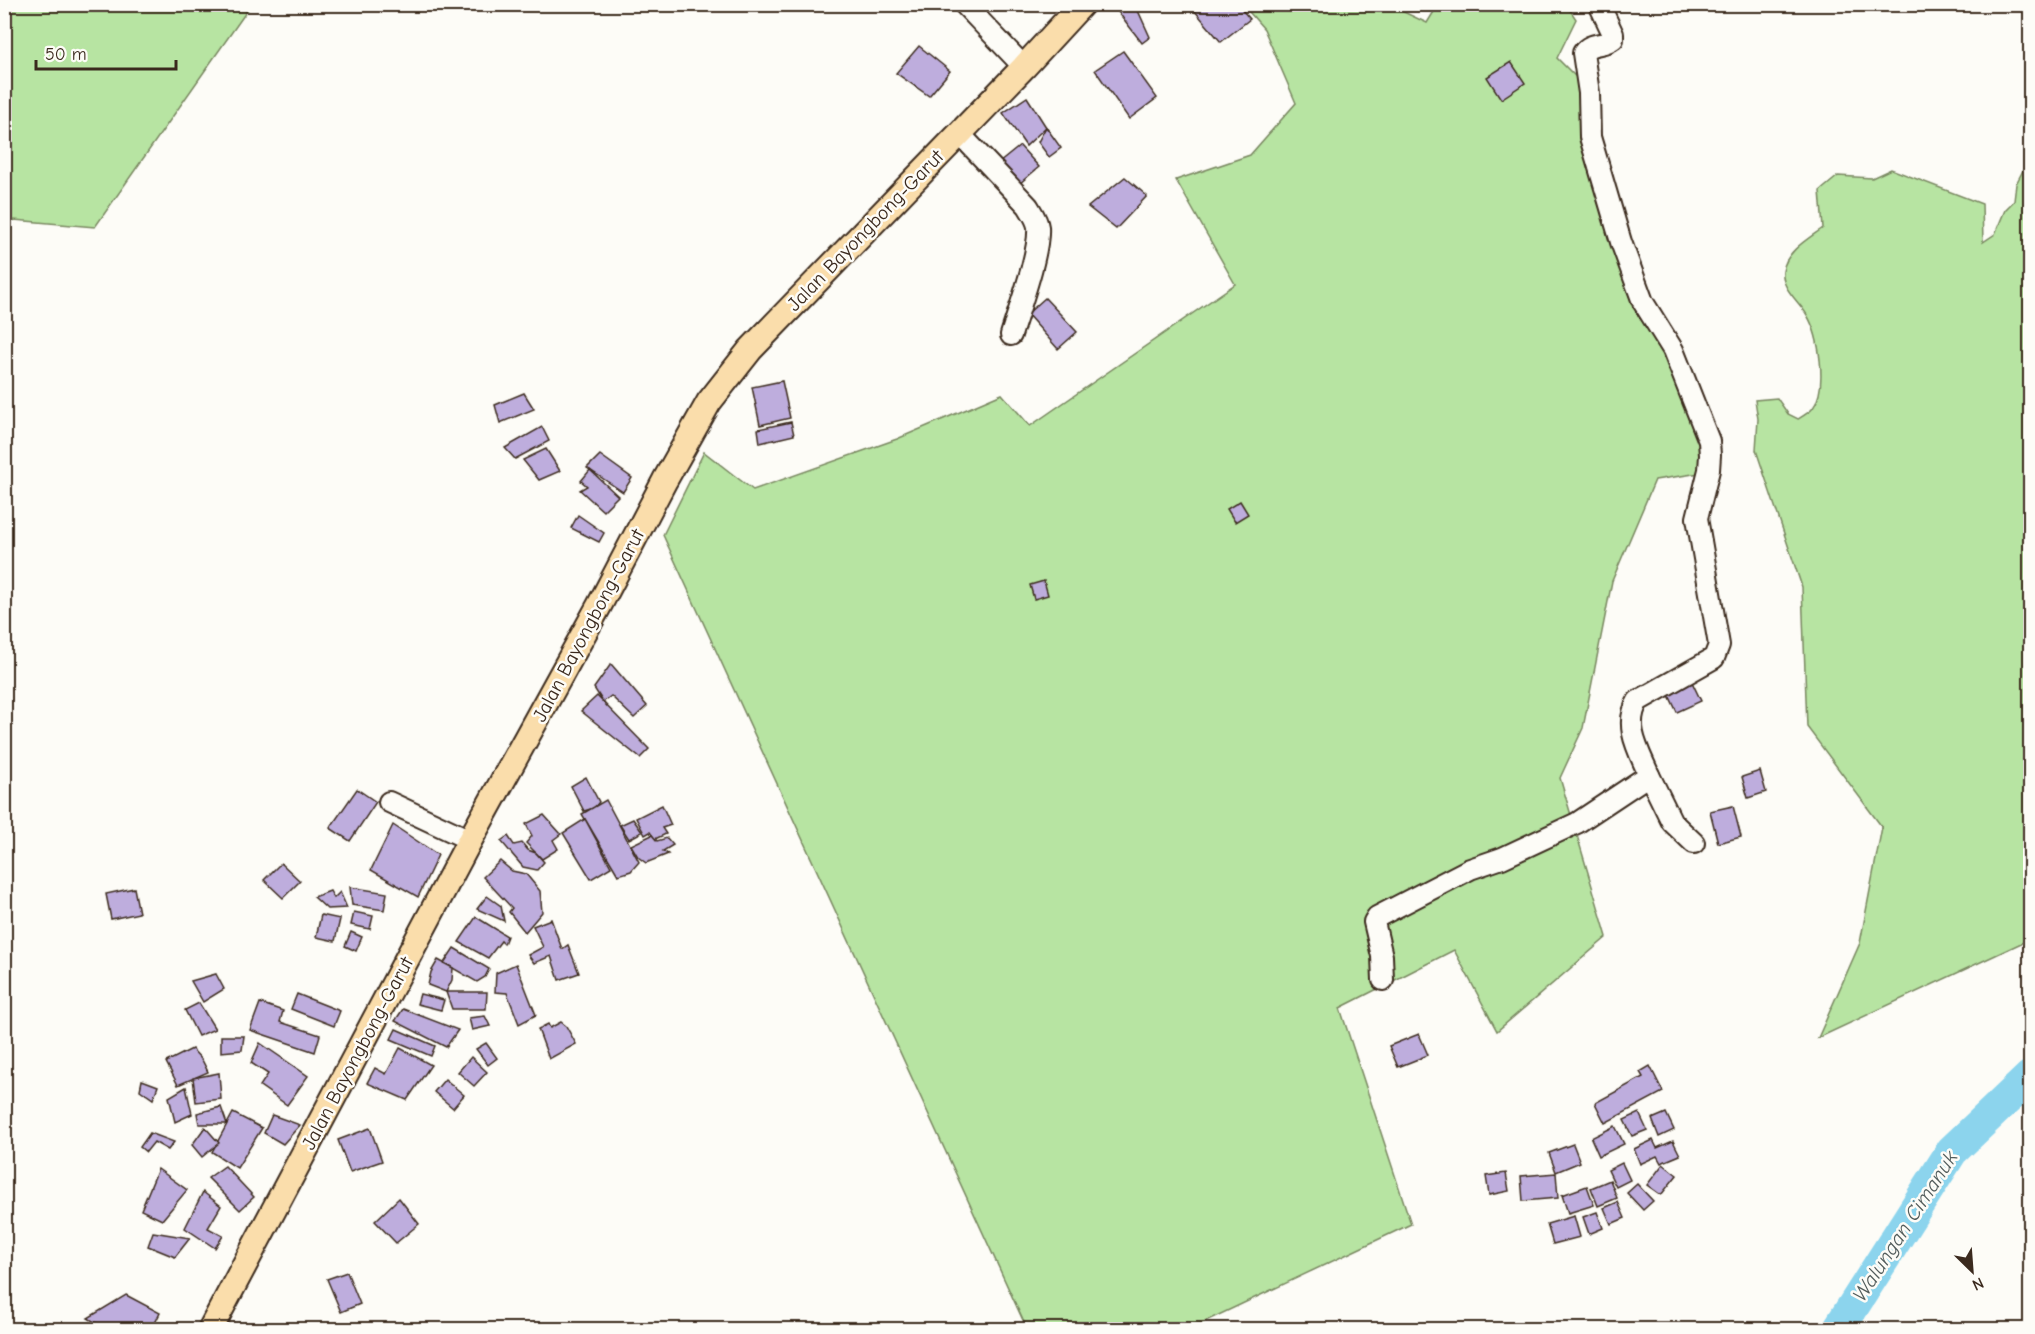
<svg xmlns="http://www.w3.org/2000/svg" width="2035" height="1334" font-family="'Comic Neue',sans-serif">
	<rect width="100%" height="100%" fill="#fdfcf7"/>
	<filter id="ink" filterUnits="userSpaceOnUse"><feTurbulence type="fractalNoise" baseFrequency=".0167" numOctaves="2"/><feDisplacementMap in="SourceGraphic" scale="12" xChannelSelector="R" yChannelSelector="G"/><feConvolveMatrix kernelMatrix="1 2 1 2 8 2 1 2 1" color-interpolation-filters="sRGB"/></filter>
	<g filter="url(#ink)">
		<g fill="#b7e4a2" stroke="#798760" stroke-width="1.5">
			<polygon points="5,4 251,4 251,5 95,227 14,220 5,224"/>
			<polygon points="1566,4 1576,19 1557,58 1586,87 1589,137 1706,442 1706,472 1655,480 1612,581 1583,728 1560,778 1607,937 1497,1031 1454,950 1340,1008 1411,1224 1189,1329 1027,1329 663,535 704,452 753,490 897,439 1002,394 1030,426 1235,284 1176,180 1250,155 1296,103 1264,29 1243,5 1389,5 1427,23 1438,5"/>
			<path d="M2030,157V939L1818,1038L1860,943L1882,827L1807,727L1802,587L1756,450L1758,419L1755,400L1777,398L1788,414L1798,419C1803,416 1810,412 1813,408C1828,387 1819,335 1807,315C1799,301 1781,289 1783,271C1786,251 1808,239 1823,228L1820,191L1838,176L1872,178L1891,169L1982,204L1983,242L1995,234L2005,210L2014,201L2016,184Z"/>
		</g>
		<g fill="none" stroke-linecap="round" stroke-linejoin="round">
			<polyline stroke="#8cd4ed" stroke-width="33" points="1838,1330 1952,1151 2030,1077"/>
		</g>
		<g fill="#beaddd" stroke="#3b2a1e" stroke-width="1.5">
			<polygon points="1112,4 1135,4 1150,37 1142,43"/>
			<polygon points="1189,4 1237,4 1250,19 1221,42"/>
			<polygon points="919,46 950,71 929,96 896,73"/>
			<polygon points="1123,51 1157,98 1129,119 1095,70"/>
			<polygon points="1511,62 1525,83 1501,99 1487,77"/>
			<polygon points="1027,97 1046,127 1026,146 1003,113"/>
			<polygon points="1046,127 1061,148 1049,157 1038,142"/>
			<polygon points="1020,146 1039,167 1019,184 999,163"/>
			<polygon points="1125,177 1147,196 1116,229 1088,207"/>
			<polygon points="1045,298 1077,332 1058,349 1027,314"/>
			<polygon points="782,381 790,418 760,425 752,387"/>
			<polygon points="524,393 534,409 500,423 495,405"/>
			<polygon points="791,422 794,435 760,443 758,429"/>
			<polygon points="542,427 549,441 515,459 505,448"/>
			<polygon points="546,449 560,471 539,480 523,460"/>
			<polygon points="600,455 632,478 623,492 587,468"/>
			<polygon points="590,470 618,496 603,511 580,490 587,486 581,481"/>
			<polygon points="1240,501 1248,514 1235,522 1227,509"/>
			<polygon points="578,515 604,533 599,542 571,528"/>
			<polygon points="1044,581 1048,595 1034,599 1030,585"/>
			<polygon points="611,664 647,706 634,718 611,696 603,702 594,688"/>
			<polygon points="1692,682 1701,701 1677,712 1668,693"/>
			<polygon points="597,696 649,749 640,758 581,711"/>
			<polygon points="1760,771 1766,792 1748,798 1742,777"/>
			<polygon points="586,777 599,802 594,808 584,811 571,786"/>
			<polygon points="357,789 376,802 350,841 330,828"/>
			<polygon points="606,800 639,862 631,871 618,875 582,814"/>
			<polygon points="662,805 671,825 662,828 666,834 655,839 650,832 645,835 636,818"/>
			<polygon points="1733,806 1741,837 1718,843 1710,811"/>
			<polygon points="544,815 561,834 553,840 558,849 542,859 526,843 532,836 526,824"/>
			<polygon points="585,819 611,867 591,879 563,833"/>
			<polygon points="633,819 642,832 629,839 620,825"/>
			<polygon points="393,825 438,855 418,897 371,870"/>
			<polygon points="652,835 657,841 667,838 673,845 663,851 668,854 646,863 638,857 631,845"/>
			<polygon points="508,836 514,845 522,843 528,850 536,853 544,862 537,870 523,867 501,841"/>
			<polygon points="500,861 512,871 526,874 540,891 542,912 525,932 509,912 512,908 483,877"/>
			<polygon points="281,863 300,881 283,898 264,880"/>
			<polygon points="350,887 387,893 384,910 352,905"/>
			<polygon points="134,888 139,913 111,919 106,894"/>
			<polygon points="330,891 334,898 340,892 347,908 327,909 314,897"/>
			<polygon points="487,896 501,906 504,921 477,909"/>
			<polygon points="354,912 373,916 370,929 351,925"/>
			<polygon points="321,915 340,919 335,941 316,937"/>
			<polygon points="476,917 507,936 504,944 501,941 488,958 459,942"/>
			<polygon points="551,919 562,949 568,945 579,973 559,980 551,956 534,963 528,955 543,947 533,926"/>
			<polygon points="351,932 362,937 356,951 345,946"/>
			<polygon points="454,948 489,969 485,977 477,982 444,963"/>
			<polygon points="438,960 453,968 452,980 446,992 428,985 431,972"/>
			<polygon points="516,964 536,1015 519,1024 507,993 495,992 496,973"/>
			<polygon points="216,974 224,989 203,1002 191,981"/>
			<polygon points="446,992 487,992 486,1009 452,1009"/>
			<polygon points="297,994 340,1011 334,1026 291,1009"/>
			<polygon points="420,994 444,1000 441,1010 417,1004"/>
			<polygon points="199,1003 215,1029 198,1036 185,1010"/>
			<polygon points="260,1003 283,1011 280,1022 320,1035 315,1052 250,1030"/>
			<polygon points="403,1009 458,1030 446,1047 395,1021"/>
			<polygon points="485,1016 490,1026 472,1030 469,1018"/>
			<polygon points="561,1022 566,1026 576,1044 549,1059 538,1029 548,1024 550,1028"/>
			<polygon points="396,1029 435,1046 431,1056 391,1039"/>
			<polygon points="1419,1034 1428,1055 1398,1067 1389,1046"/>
			<polygon points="221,1036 244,1036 242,1050 221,1052"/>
			<polygon points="260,1043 308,1076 287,1105 260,1086 268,1074 251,1063"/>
			<polygon points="486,1043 497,1058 488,1065 476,1049"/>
			<polygon points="400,1048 431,1065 407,1100 367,1083 375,1068 386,1074"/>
			<polygon points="192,1049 202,1060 208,1072 178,1085 166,1062"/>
			<polygon points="471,1057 487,1072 474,1086 458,1072"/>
			<polygon points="1650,1066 1663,1092 1605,1123 1595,1103 1643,1077 1640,1072"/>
			<polygon points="219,1073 221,1099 196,1102 193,1078"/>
			<polygon points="445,1079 464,1095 453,1108 434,1092"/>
			<polygon points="142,1080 158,1086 153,1099 140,1090"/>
			<polygon points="186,1087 192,1114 175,1122 169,1097"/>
			<polygon points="221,1107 227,1124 199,1124 197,1113"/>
			<polygon points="233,1113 262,1128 237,1168 212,1152"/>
			<polygon points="1639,1113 1647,1130 1632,1136 1624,1120"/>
			<polygon points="1666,1113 1674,1130 1659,1137 1652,1119"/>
			<polygon points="272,1115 300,1125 283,1144 264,1133"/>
			<polygon points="1615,1126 1624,1144 1599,1156 1591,1138"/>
			<polygon points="205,1127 219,1143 202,1157 192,1145"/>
			<polygon points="370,1128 382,1161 350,1172 338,1140"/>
			<polygon points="150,1133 174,1142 168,1150 154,1142 146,1152 140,1147"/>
			<polygon points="1653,1140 1657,1148 1673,1141 1680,1155 1661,1163 1657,1156 1640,1164 1634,1149"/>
			<polygon points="1573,1144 1580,1162 1556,1172 1549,1153"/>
			<polygon points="1622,1163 1630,1180 1616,1187 1608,1170"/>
			<polygon points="1663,1164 1677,1175 1661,1195 1647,1185"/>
			<polygon points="225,1166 254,1197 240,1210 208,1178"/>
			<polygon points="158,1169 187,1190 162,1220 141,1210"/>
			<polygon points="1506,1173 1509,1191 1489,1195 1486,1176"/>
			<polygon points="1556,1173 1558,1198 1523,1201 1521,1176"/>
			<polygon points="1610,1180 1617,1198 1598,1206 1591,1188"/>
			<polygon points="1637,1184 1653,1201 1643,1210 1627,1193"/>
			<polygon points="1587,1186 1594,1205 1568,1213 1562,1195"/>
			<polygon points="203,1192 221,1206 208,1228 223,1236 215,1248 185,1228"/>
			<polygon points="399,1198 419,1224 396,1243 375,1221"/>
			<polygon points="1618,1202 1625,1218 1611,1224 1604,1208"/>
			<polygon points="1597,1212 1603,1228 1589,1234 1583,1217"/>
			<polygon points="1574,1216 1580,1237 1553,1244 1547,1224"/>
			<polygon points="153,1232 190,1238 175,1257 148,1246"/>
			<polygon points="347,1272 360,1304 341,1312 327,1279"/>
			<polygon points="126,1295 160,1313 154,1325 134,1324 125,1330 108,1330 88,1318"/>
		</g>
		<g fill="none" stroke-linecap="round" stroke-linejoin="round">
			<defs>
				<g id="minor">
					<polyline points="964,4 1024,67"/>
					<path d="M959,133L1028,206C1032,213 1037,219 1038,227C1040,252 1019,309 1011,335"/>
					<polyline points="1649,775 1672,822 1694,843"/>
					<polyline points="389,802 470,840"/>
					<path d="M1383,980L1382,956L1374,922L1377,917L1470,869L1502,858L1577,823L1649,775C1639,751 1623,726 1638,701L1714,658L1719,645L1697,518L1709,470L1710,455L1709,441L1673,350L1643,302L1621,242L1590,137L1589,93L1583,53C1591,41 1603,47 1613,39V34L1599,4"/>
				</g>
				<polyline id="major" points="210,1330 470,840 599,606 665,480 709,402 750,350 1024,67 1082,4"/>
			</defs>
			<use href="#minor" stroke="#3b2a1e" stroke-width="24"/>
			<use href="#major" stroke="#3b2a1e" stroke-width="28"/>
			<use href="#minor" stroke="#fdfcf7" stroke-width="20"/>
			<use href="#major" stroke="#faddab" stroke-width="24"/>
		</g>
	</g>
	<g text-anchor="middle" stroke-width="5" stroke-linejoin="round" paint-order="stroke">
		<g font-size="20" fill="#3b2a1e" stroke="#fdfcf7">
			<text transform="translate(865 230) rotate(-46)" y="7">Jalan Bayongbong-Garut</text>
			<text transform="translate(588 625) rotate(-62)" y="7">Jalan Bayongbong-Garut</text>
			<text transform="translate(357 1053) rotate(-62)" y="7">Jalan Bayongbong-Garut</text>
		</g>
		<g font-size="21" font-style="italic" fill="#535d5c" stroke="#fdfcf7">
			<text transform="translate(1905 1226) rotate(-57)" y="7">Walungan Cimanuk</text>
		</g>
	</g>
	<rect width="2035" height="1334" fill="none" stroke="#fdfcf7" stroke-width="24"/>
	<rect x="12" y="12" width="2011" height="1310" fill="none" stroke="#3b2a1e" stroke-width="2" filter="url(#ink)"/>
	<g transform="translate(1972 1271) rotate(155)" stroke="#fdfcf7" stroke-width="4.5" paint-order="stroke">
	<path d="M0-4.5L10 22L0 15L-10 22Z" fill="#3b2a1e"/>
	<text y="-9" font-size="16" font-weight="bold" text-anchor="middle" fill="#3b2a1e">N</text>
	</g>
	<path d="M36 60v9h140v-9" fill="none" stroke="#3b2a1e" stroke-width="3"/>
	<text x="45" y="60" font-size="18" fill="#3b2a1e" stroke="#fdfcf7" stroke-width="4.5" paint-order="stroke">50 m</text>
</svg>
